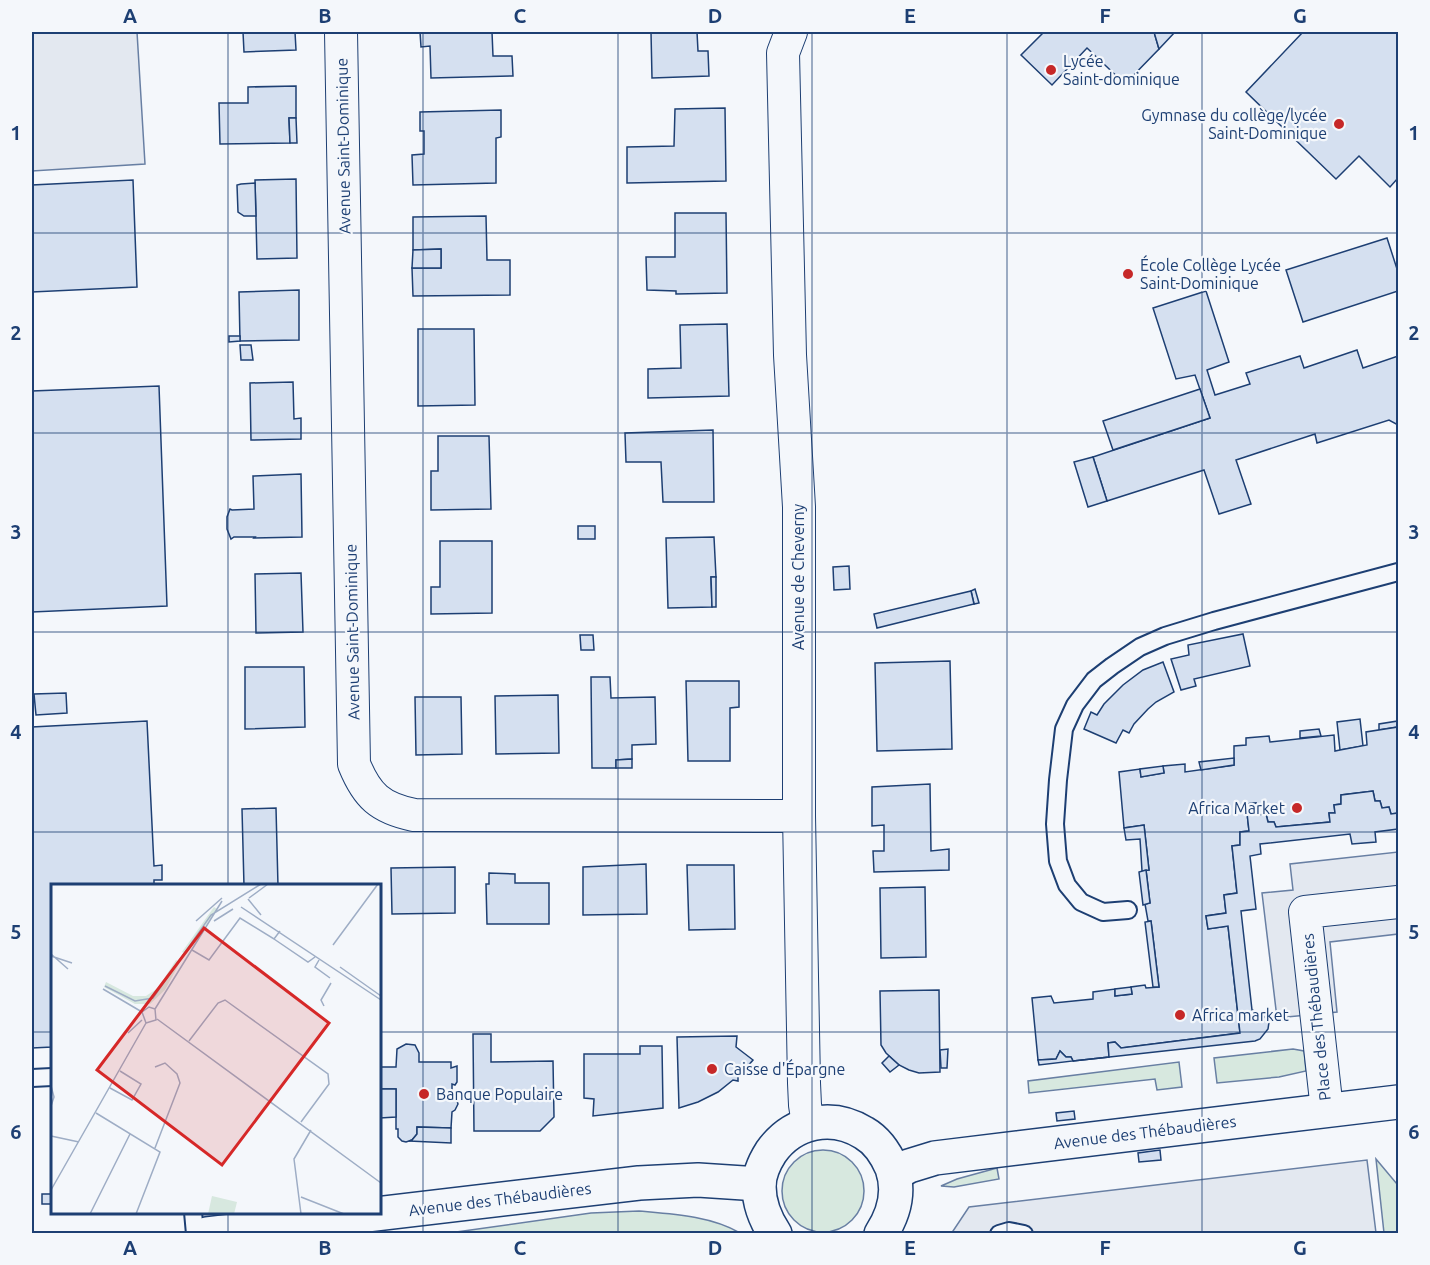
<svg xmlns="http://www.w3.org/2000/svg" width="1430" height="1265" font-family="Ubuntu,sans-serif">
	<rect width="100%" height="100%" fill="#f4f7fb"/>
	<g fill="#d7e8df" stroke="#687fa3" stroke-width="1.5">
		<polygon points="1293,1049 1304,1051 1306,1071 1279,1077 1217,1083 1214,1058"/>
		<polygon points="1179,1062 1182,1087 1157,1090 1155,1079 1029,1093 1028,1081"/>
		<circle cx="823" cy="1191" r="41"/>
		<polygon points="1376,1159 1397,1184 1398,1233 1384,1233"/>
		<polygon points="997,1168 999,1179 954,1187 941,1186 957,1179"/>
		<path d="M639,1211C672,1214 711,1216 740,1233H449L591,1213Z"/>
	</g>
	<g fill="#e3e8f0" stroke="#687fa3" stroke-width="1.5">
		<polygon points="32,32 137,32 145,164 32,171"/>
		<polygon points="1398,852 1398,934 1330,942 1337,1012 1277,1018 1262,893 1293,890 1290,864"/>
		<polygon points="1367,1160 1376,1233 951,1234 969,1207"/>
	</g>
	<g fill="#d5e0f0" stroke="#1d3f73" stroke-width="1.5">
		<polygon points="243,32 295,32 296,50 244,52"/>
		<polygon points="420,32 492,32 493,56 512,56 513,76 431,78 430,46 421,47"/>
		<polygon points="651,32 697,32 698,51 708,51 709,76 652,78"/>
		<polygon points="1044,32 1154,32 1159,49 1125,84 1087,48 1052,85 1021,55"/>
		<polygon points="1154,32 1175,32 1159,49"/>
		<polygon points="1303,32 1398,32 1398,178 1390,187 1359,156 1336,179 1246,92"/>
		<polygon points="296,86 296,118 289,118 290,143 220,144 219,103 248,103 248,87"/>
		<polygon points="725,108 726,181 627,183 627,147 674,146 675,109"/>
		<polygon points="501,110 501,137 496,138 496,183 413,185 412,155 424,154 424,131 420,131 420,112"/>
		<polygon points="289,118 296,118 297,143 290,143"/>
		<polygon points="296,179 297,258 257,259 255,180"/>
		<polygon points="133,180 137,287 32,292 32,185"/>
		<polygon points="255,183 256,216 244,216 238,212 237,185 241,184"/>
		<polygon points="675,213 726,213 727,293 676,294 676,291 647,290 646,257 675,257"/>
		<polygon points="486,216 487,260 510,260 510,295 413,296 412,268 441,268 441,249 413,250 413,217"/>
		<polygon points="1387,238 1398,272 1398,291 1303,322 1286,270"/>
		<polygon points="441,249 441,268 412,268 413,250"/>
		<polygon points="299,290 299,340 240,341 239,292"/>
		<polygon points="1206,291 1229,362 1207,370 1215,395 1250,384 1246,373 1300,356 1304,368 1357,350 1363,368 1398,356 1398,425 1389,420 1317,443 1315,434 1236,460 1251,504 1219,514 1204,470 1107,501 1093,457 1210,418 1195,375 1176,379 1153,308"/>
		<polygon points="727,324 729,396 648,398 648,369 681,368 680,325"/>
		<polygon points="418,329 474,329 475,405 418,406"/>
		<polygon points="229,336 240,336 240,341 229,342"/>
		<polygon points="240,345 251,345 253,360 241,360"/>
		<polygon points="293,382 294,419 301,418 301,439 251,440 250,383"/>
		<polygon points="159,386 167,606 32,612 32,391"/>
		<polygon points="1200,389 1210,418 1113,450 1103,421"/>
		<polygon points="713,430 714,502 663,502 661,462 626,462 625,433"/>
		<polygon points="438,436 489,436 491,509 431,510 431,471 438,471"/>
		<polygon points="1093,457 1107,501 1088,507 1074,462"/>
		<polygon points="301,474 302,537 254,538 255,537 234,537 231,539 227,529 227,517 230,509 232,510 254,509 253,476"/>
		<rect x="578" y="526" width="17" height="13"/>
		<polygon points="714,537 716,577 711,577 712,607 668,608 666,538"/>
		<polygon points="440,541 492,541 492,613 431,614 431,587 440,587"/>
		<polygon points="849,566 850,589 834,590 833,567"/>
		<polygon points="301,573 303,632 256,633 255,574"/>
		<polygon points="711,577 716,577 716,607 712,607"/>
		<polygon points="975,589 979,603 974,604 971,591"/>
		<polygon points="971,591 974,604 877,628 874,614"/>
		<polygon points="1243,634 1250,666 1194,679 1196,686 1181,690 1171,659 1189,655 1188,645"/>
		<polygon points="580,635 593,635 594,650 581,650"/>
		<polygon points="950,661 952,749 877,751 875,663"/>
		<polygon points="1163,662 1174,692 1156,702 1148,709 1134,724 1129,733 1123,730 1116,743 1084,729 1091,712 1097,715 1104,704 1123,685 1143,670"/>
		<polygon points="245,667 304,667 305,727 245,729"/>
		<polygon points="591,677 610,677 611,698 655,697 656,744 632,745 632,759 616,760 616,768 592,768"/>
		<polygon points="686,681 739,681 739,707 730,708 730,761 688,761"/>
		<polygon points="66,693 67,713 36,715 34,694"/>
		<polygon points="558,695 559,753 496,754 495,696"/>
		<polygon points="415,697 461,697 462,754 416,755"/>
		<polygon points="1360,719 1363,746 1340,750 1337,722"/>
		<polygon points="147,721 154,866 162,865 162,880 154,880 154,886 52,886 52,1047 32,1048 32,727"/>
		<polygon points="1398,721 1398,727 1379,730 1379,724"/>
		<polygon points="1398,727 1398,813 1391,814 1389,807 1382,808 1380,801 1375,801 1373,791 1341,795 1341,804 1334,805 1335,813 1329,813 1330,822 1276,827 1274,822 1268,822 1266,814 1257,815 1256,803 1246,804 1249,831 1240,832 1240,845 1232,846 1237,893 1224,895 1226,913 1206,916 1208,929 1228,926 1240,1033 1121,1048 1115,1042 1108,1043 1109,1057 1073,1061 1071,1057 1066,1057 1060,1051 1056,1059 1038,1060 1032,998 1051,996 1054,1003 1093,999 1093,992 1115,989 1115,996 1132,994 1131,987 1145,985 1146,988 1159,987 1151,921 1148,921 1145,904 1150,903 1146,870 1149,870 1144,825 1124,828 1119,772 1140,769 1141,777 1164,773 1163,766 1185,764 1185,772 1234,765 1234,746 1246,745 1246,738 1269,736 1270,742 1334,735 1335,751 1340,750 1367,745 1366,732"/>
		<polygon points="1319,729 1321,736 1300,738 1300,731"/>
		<polygon points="1234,758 1234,765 1201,770 1199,762"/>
		<polygon points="632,759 632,768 616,768 616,760"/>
		<polygon points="1163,766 1164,773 1141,777 1140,769"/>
		<polygon points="930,784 931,851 949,849 949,870 874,872 873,851 884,851 884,825 872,826 872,787"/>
		<polygon points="1373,791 1375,801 1380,801 1382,808 1389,807 1391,814 1398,813 1398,829 1375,832 1376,842 1352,844 1350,834 1260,844 1261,854 1250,856 1256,909 1241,911 1252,1010 1262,1014 1269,1022 1268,1029 1260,1039 1255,1041 1073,1061 1109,1057 1108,1043 1115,1042 1121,1048 1240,1033 1228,926 1208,929 1206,916 1226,913 1224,895 1237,893 1232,846 1240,845 1240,832 1249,831 1246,804 1256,803 1257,815 1266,814 1268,822 1274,822 1276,827 1330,822 1329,813 1335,813 1334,805 1341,804 1341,795"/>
		<polygon points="276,808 278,886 244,886 242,809"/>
		<polygon points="1144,825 1149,870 1142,871 1140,839 1126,840 1124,828"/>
		<polygon points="646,864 647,914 583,915 583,867"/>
		<polygon points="687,865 734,865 735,929 689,930"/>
		<polygon points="455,867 455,913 392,914 391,868"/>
		<polygon points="1146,870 1150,903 1143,905 1139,872"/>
		<polygon points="489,873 515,874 515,883 549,883 549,924 487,924 486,884 489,884"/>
		<polygon points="925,887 926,957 881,958 880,888"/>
		<polygon points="1151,921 1159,987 1153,987 1145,922"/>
		<polygon points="1131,987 1132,994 1115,996 1115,989"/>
		<polygon points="939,990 940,1072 919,1073 909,1070 899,1065 886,1053 881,1045 880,991"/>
		<polygon points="473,1034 491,1034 491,1062 553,1061 554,1117 540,1131 474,1131"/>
		<polygon points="737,1036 736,1047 753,1060 738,1077 738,1081 733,1080 718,1092 698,1102 679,1108 677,1037"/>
		<polygon points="406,1044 415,1045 419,1053 419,1062 451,1062 451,1068 457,1066 457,1082 455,1085 452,1084 452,1099 457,1101 458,1104 455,1110 452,1112 451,1128 417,1127 417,1134 412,1140 406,1142 402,1141 398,1137 398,1129 396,1129 396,1089 380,1089 380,1067 396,1067 397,1049"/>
		<polygon points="640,1046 662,1046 663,1108 593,1116 594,1099 584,1098 584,1054 640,1054"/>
		<polygon points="948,1049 947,1068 941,1068 940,1050"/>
		<polygon points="1060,1051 1066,1057 1071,1057 1073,1061 1039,1065 1038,1060 1056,1059"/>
		<polygon points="889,1056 899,1065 890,1072 882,1063"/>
		<polygon points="380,1089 396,1089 396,1117 380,1118"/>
		<polygon points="1074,1111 1075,1119 1057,1121 1056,1113"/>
		<polygon points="417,1127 451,1128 451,1143 409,1141 412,1140 417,1134"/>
		<polygon points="1160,1150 1161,1160 1139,1162 1138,1153"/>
		<rect x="42" y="1194" width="10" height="10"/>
	</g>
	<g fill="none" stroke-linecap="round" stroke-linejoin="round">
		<defs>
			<g id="service">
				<polyline points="1128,910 1103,912 1081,902 1067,885 1058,861 1055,824 1058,780 1064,729 1075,705 1094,680 1112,666 1140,647 1165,636 1214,621 1398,572"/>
				<polyline points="32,1078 52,1077"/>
				<polyline points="193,1212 195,1234"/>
				<polyline points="999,1234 1009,1231 1024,1234"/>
			</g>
			<g id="minor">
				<path d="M341,32L354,764C367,796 380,808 414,815L799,816"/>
				<polyline points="791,32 783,53 790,355 799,507 799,816 804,1083 805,1105 808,1124"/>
				<polyline points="1327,1110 1305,912 1398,902"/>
			</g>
			<g id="tertiary">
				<polyline points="894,1174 909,1166 935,1158 1398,1102"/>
				<polyline points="207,1234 639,1183 698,1180 759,1184"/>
				<path d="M775,1234C765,1219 759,1204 759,1186C759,1174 764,1163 771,1152C793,1121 832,1113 864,1133C878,1141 886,1154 892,1168C900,1191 894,1214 881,1234"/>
			</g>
		</defs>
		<use href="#service" stroke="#1d3f73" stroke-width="20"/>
		<use href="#minor" stroke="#1d3f73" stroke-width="34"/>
		<use href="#tertiary" stroke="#1d3f73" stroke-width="36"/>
		<use href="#service" stroke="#f4f7fb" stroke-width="16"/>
		<use href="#minor" stroke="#f4f7fb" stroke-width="32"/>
		<use href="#tertiary" stroke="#f4f7fb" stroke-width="33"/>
	</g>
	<path fill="none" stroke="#1d3f73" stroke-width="1.5" stroke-opacity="0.55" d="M228,32V886M423,32V1234M618,32V1234M812,32V1234M1007,32V1234M1202,32V1234M32,233H1398M32,433H1398M32,632H1398M32,832H1398M32,1032H52M380,1032H1398M228,1212V1234"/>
	<g fill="#c62828" stroke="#f4f7fb" stroke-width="2">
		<circle cx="1051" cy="70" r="6"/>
		<circle cx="1339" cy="124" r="6"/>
		<circle cx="1128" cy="274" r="6"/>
		<circle cx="1297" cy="808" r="6"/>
		<circle cx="1180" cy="1015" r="6"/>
		<circle cx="712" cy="1069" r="6"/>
		<circle cx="424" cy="1094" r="6"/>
	</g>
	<g text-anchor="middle" stroke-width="4.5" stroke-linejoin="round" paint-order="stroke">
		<g font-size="16" fill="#1d3f73" stroke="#f4f7fb" text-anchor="start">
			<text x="1063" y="67">Lycée<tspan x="1063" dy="18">Saint-dominique</tspan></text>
			<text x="1327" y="121" text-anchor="end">Gymnase du collège/lycée<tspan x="1327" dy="18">Saint-Dominique</tspan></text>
			<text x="1140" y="271">École Collège Lycée<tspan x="1140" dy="18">Saint-Dominique</tspan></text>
			<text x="1285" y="814" text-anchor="end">Africa Market</text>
			<text x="1192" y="1021">Africa market</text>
			<text x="724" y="1075">Caisse d'Épargne</text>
			<text x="436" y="1100">Banque Populaire</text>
		</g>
		<g font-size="16" fill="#1d3f73" stroke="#f4f7fb">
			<text transform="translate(343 146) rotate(-91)" y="6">Avenue Saint-Dominique</text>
			<text transform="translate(798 577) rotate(-90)" y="6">Avenue de Cheverny</text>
			<text transform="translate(352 632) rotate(-91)" y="6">Avenue Saint-Dominique</text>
			<text transform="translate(1316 1017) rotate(-96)" y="6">Place des Thébaudières</text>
			<text transform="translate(1145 1132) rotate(-7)" y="6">Avenue des Thébaudières</text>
			<text transform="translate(500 1199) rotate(-7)" y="6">Avenue des Thébaudières</text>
		</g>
	</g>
	<g transform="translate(51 884)">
		<rect width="330" height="330" fill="#f4f7fb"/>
		<path d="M163,23L166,25L135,70L131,68ZM125,76L129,78L114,106L99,120H84L53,103L55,98L82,112H95L107,104ZM161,312L186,318L183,330H157Z" fill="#d7e8df"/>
		<path fill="none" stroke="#9eadc5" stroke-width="1.5" d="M198,14L217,0M197,15L210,31M190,23L330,116M145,37L171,14M163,37L182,25M223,55L257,78L264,73M282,61L327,0M141,66L158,76L189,34L223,55L229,47M0,70L17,85M0,72L21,79M268,76L264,83L279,94M289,83L330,112M54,102L84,117L102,114L160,31L210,0M52,105L91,128M273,122L270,116L280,99M104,125L171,17M106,135L330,299M95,139L91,128L98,123L104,125M95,139L105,136L104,125M77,149L91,136M138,157L167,119L174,116L277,190L278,200L250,238M104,183L114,179L126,190L129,199L104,264M0,202L3,213L0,222M59,204L81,216L90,200L69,187M45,229L109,268L85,330M0,252L28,258M0,306L95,139M250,313L293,330M39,330L79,250M250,330L243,275L260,246"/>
		<path fill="#d62828" fill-opacity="0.15" stroke="#d62828" stroke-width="3" d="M153,44L278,139L171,281L46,186Z"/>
		<rect width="330" height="330" fill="none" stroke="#1d3f73" stroke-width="3"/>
	</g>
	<rect width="1430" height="1265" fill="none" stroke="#f4f7fb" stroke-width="66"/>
	<rect x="33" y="33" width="1364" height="1199" fill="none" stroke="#1d3f73" stroke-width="2"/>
	<g font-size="20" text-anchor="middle" font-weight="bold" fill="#1d3f73">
		<text x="130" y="23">A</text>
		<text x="325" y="23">B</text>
		<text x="520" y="23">C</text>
		<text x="715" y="23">D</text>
		<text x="910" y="23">E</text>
		<text x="1105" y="23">F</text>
		<text x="1300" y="23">G</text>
		<text x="16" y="140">1</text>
		<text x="1414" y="140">1</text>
		<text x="16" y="340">2</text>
		<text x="1414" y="340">2</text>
		<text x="16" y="539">3</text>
		<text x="1414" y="539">3</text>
		<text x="16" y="739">4</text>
		<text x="1414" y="739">4</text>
		<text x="16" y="939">5</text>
		<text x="1414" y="939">5</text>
		<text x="16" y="1139">6</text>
		<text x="1414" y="1139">6</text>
		<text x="130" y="1255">A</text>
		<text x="325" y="1255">B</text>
		<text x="520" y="1255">C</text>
		<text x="715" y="1255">D</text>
		<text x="910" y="1255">E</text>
		<text x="1105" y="1255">F</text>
		<text x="1300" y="1255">G</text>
	</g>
</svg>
